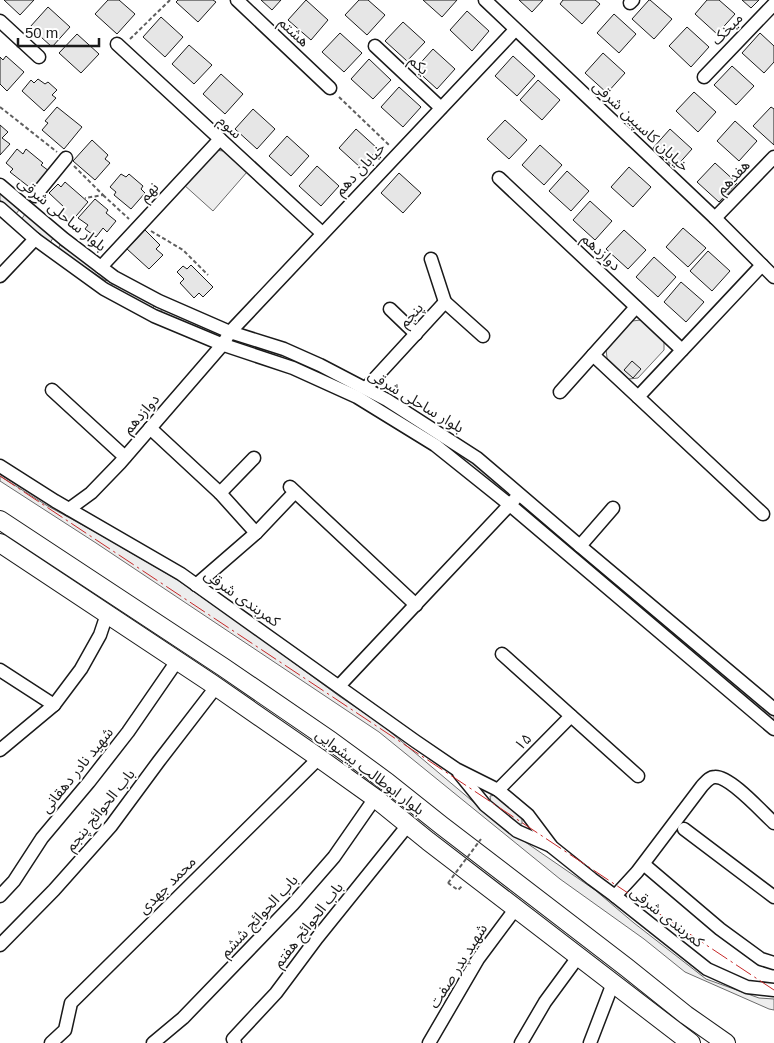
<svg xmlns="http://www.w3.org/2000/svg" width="774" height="1043" font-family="Helvetica,'Noto Sans Arabic',sans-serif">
	<rect width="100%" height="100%" fill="#fff"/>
	<g fill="#ededed" stroke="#6a6a6a">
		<polygon points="213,150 224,151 247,172 213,211 183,184"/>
		<polygon points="0,193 19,210 16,214 0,200"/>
		<polygon points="25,214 53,238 50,243 21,220"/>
		<polygon points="60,245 108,278 106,281 58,249"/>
		<polygon points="114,281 155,304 153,308 111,286"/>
		<polygon points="163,308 218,331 216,336 160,312"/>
		<polygon points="641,320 664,340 664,350 638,378 629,379 607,358 606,349 632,321"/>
		<polygon points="234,337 286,356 366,392 447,442 513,493 509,497 444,446 233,343"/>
		<polygon points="0,476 46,505 97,533 176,579 256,635 339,696 382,725 502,826 595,890 634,923 706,979 759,998 774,999 774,1010 769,1009 685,972 644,939 560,879 379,732 96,543 0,481"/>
		<polygon points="520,500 649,609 774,716 774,723 518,504"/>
		<polygon points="496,795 522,815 522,824 516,824 491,805 490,796"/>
	</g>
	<g fill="#e6e6e6" stroke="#1a1a1a">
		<polygon points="4,0 34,0 20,15"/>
		<polygon points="108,0 119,0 135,14 117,34 95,14"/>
		<polygon points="178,0 213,0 216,2 198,22 176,2"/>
		<polygon points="261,0 281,0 272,10"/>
		<polygon points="306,0 328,20 311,40 288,20"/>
		<polygon points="359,0 368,0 385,15 367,35 345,15"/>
		<polygon points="423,0 457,0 442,17"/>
		<polygon points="519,0 543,0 532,12"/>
		<polygon points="563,0 595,0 600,4 582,24 560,4"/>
		<polygon points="649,0 650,0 672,19 654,39 632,19"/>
		<polygon points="707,0 719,0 735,14 717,34 695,14"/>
		<polygon points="742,0 759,0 751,8"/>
		<polygon points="48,7 70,27 52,47 30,27"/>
		<polygon points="467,11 489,31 472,51 450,30"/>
		<polygon points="614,14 636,34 619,53 597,33"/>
		<polygon points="161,17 183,37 165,57 143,37"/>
		<polygon points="403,22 425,42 407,61 385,41"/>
		<polygon points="687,27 709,47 691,67 669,46"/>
		<polygon points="340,33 362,53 344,72 322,52"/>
		<polygon points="760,33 774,46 774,62 764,73 742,53"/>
		<polygon points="77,34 99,54 81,73 59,53"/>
		<polygon points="189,45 212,65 194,84 172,64"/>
		<polygon points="433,49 455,69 437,89 415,69"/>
		<polygon points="603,53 625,73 607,93 585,73"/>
		<polygon points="6,56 24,72 7,91 0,84 0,57 3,60"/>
		<polygon points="513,56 535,76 517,96 495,76"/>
		<polygon points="369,59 391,80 373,99 351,79"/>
		<polygon points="732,66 754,86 736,105 714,85"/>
		<polygon points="221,74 243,94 225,114 203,94"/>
		<polygon points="38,79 45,84 48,82 57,90 52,95 56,98 44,111 22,91 31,80 34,83"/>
		<polygon points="538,80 560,100 542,120 520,100"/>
		<polygon points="399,87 421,107 403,127 381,107"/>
		<polygon points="694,92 716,112 698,132 676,111"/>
		<polygon points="57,107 82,127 64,149 42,130 48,123 45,121"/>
		<polygon points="771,107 774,109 774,145 753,126"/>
		<polygon points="253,109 275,129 257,149 235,129"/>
		<polygon points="505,120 527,140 509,159 487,139"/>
		<polygon points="735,121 757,141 739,161 717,141"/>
		<polygon points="0,125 8,132 2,138 10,144 0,155"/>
		<polygon points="356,129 378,149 361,168 339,148"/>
		<polygon points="670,129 692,149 675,168 653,148"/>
		<polygon points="287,136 309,156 291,176 269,156"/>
		<polygon points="92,140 108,155 105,159 110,163 95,180 73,161"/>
		<polygon points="540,145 562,165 544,185 522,165"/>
		<polygon points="17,149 23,154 26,149 43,163 41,165 49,171 33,190 10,172 13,169 6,163"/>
		<polygon points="715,163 737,183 719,202 697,182"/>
		<polygon points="317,166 339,186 321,206 299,186"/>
		<polygon points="629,167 651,187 633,207 611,187"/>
		<polygon points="567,171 589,191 571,211 549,191"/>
		<polygon points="399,173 421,193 403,213 381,193"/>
		<polygon points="121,174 126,177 129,174 143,186 141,189 145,193 131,209 114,195 116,192 110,187"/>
		<polygon points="65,182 88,202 71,222 61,213 65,208 49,193 58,184 61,187"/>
		<polygon points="95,199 108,210 106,213 116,221 107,232 103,228 96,237 85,229 88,225 78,218"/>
		<polygon points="590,201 612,221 595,240 573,220"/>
		<polygon points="683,228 706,248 688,267 666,247"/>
		<polygon points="145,230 160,245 156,249 163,255 149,269 127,249"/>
		<polygon points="624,230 646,250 628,269 606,249"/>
		<polygon points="708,251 730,271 712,291 690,271"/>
		<polygon points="654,257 676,277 658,297 636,277"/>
		<polygon points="191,265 213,287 203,297 199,293 194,298 180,283 184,279 177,272 183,266 187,269"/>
		<polygon points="681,282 704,302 686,322 664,302"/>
		<polygon points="632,361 641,369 633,378 624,370"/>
	</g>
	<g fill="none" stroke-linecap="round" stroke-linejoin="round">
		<defs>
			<g id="minor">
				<polyline points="237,0 330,88"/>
				<polyline points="485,0 715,218 774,277"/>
				<polyline points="630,3 633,0"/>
				<polyline points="0,21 39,57"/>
				<polyline points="117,44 322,233"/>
				<polyline points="375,46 441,108"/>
				<polyline points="704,77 774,4"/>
				<polyline points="499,178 682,350"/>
				<polyline points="0,185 64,239 114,277 159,301 230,332 284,349 320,365 387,400 477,458 580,546 774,709"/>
				<polyline points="35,196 66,158"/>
				<polyline points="0,208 35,239 104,289 154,316 221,344 293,368 357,397 435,445 510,505 774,729"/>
				<polyline points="715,218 774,157"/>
				<polyline points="431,259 445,302"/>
				<polyline points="762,265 638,397 763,514"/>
				<polyline points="101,267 220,139"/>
				<polyline points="0,276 35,239"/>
				<polyline points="390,309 416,334"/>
				<polyline points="593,355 638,397"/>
				<polyline points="366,388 445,302 483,336"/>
				<polyline points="52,390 125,457"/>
				<polyline points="560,392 636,307"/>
				<polyline points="150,428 220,493 256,533"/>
				<polyline points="0,466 55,501 181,574 415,741 456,769 498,790 528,815 552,847 592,879 615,896 707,969 747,987 774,990"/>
				<polyline points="290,487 416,605"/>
				<polyline points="220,493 254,458"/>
				<polyline points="69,509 91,493 120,463 223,344 230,332 515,30"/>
				<polyline points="580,546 613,508"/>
				<polyline points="196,585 256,533 295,492"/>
				<polyline points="502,654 638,776"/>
				<polyline points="0,670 54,705"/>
				<polyline points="339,686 515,499"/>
				<polyline points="0,750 54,705 81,669 100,635 107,614"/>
				<polyline points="459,773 485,805 517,831 551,846"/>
				<polyline points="498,790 571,716"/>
				<polyline points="684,829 774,897"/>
				<polyline points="647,867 720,929 761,959 774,963"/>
				<polyline points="0,896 14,881 42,838 89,782 128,732 177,661"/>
				<path d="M615,896L637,872L702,786C706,782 709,777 715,777C730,776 762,812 774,823"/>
				<polyline points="0,945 54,890 111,826 159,761 216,687"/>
				<polyline points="51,1043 65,1030 71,1003 319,758"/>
				<polyline points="153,1043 183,1018 293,904 334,857 375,798"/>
				<polyline points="235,1043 233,1039 276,993 317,938 408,825"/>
				<polyline points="429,1043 478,959 516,908"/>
				<polyline points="521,1043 545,1002 578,957"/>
				<polyline points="590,1043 613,983"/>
			</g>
			<g id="highway">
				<polyline points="0,520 223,667 331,741 387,782 441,825 626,967 686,1015 726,1043"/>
				<polyline points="0,543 211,683 319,758 375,798 428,841 691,1043"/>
			</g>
		</defs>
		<use href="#minor" stroke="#1a1a1a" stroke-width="15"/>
		<use href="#highway" stroke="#1a1a1a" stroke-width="20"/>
		<g stroke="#5f5f5f" stroke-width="2" stroke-dasharray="4 2.5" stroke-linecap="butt">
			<polyline points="130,39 170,0"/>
			<polyline points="339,97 389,145"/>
			<polyline points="0,107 57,152"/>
			<polyline points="74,166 103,195 85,198"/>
			<polyline points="103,195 129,219"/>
			<polyline points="151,231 183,250 208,275"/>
			<polyline points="448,883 458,890 462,886"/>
		</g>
		<use href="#minor" stroke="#fff" stroke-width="12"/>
		<use href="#highway" stroke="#fff" stroke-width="18"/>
		<polyline stroke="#5f5f5f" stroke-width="2" stroke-dasharray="4 2.5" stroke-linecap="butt" points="448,883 481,839"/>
		<polyline stroke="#c62828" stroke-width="1" stroke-dasharray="18 4 2.5 4" stroke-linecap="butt" points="0,476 774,990"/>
	</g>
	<g text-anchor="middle" stroke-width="4" stroke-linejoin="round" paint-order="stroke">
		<g font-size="15" fill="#1a1a1a" stroke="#fff">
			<text transform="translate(727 29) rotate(-46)" y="5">میخک</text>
			<text transform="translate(294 32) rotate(43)" y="5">هشتم</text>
			<text transform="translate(419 65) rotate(43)" y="5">یکم</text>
			<text transform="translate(641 126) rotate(43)" y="5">خیابان کاسپین شرقی</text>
			<text transform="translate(230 127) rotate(43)" y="5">سوم</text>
			<text transform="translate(360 169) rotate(-47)" y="5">خیابان دهم</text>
			<text transform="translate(733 177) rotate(-46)" y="5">هفدهم</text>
			<text transform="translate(149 192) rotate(-47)" y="5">نهم</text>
			<text transform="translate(62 214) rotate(39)" y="5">بلوار ساحلی شرقی</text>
			<text transform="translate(601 252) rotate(43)" y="5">دوازدهم</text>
			<text transform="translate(411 315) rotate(-48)" y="5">پنجم</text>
			<text transform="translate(416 401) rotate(31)" y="5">بلوار ساحلی شرقی</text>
			<text transform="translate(141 414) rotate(-49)" y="5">دوازدهم</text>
			<text transform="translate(242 598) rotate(35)" y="5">کمربندی شرقی</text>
			<text transform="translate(523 742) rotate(-45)" y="5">۱۵</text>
			<text transform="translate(77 770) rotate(-51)" y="5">شهید نادر دهقانی</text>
			<text transform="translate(370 772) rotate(37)" y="5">بلوار ابوطالب پیشوایی</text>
			<text transform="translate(100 810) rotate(-51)" y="5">باب الحوائج پنجم</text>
			<text transform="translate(167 885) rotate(-45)" y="5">محمد جهدی</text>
			<text transform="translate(259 916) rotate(-47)" y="5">باب الحوائج ششم</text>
			<text transform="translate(667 917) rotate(38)" y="5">کمربندی شرقی</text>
			<text transform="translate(308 925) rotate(-52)" y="5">باب الحوائج هفتم</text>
			<text transform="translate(458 966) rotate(-58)" y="5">شهید پدر صفت</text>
		</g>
	</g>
	<path d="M18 38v8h81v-8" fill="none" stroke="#1a1a1a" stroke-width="2.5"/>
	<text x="25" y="38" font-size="15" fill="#1a1a1a" stroke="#ffffff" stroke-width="4" paint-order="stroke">50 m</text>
</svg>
